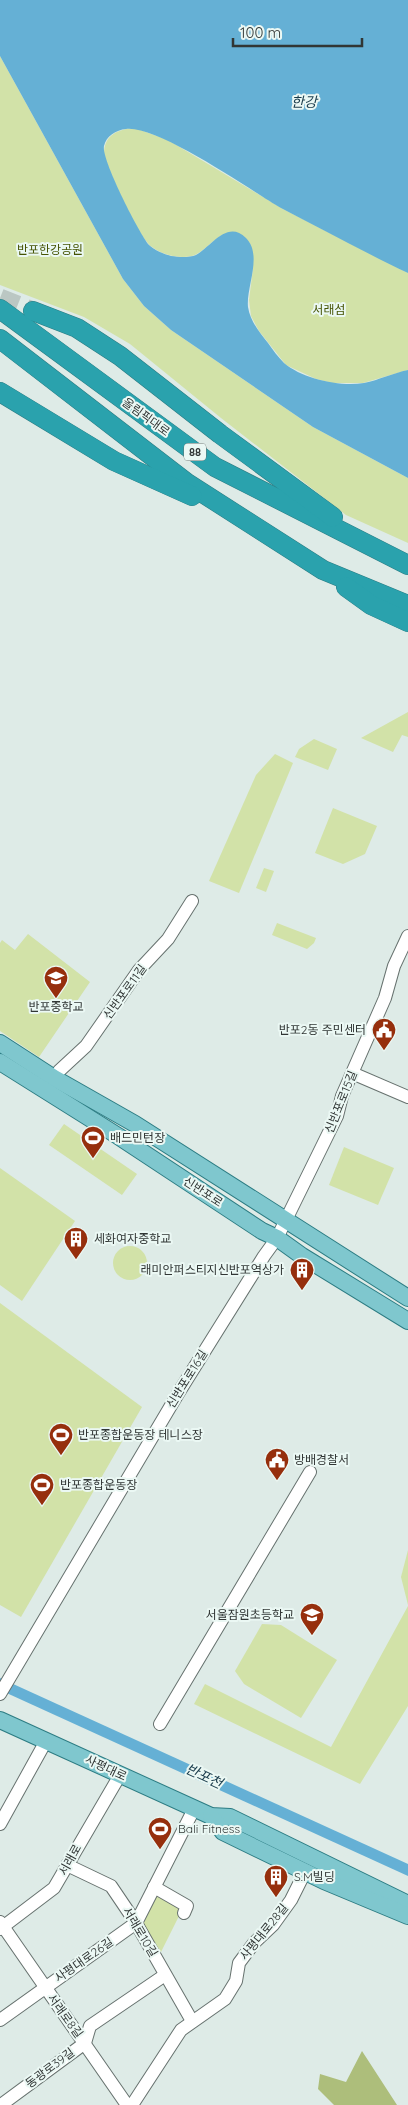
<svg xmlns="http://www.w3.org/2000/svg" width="408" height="2105" font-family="Quicksand,'Noto Sans KR',sans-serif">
	<rect width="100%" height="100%" fill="#deebe7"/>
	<g fill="#d2e2a8">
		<polygon points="0,56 123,279 144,306 171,330 313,427 408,478 408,543 346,515 221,418 130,344 84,317 0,285"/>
		<path d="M135,128L168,140L283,209L408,273V370L363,383H332L316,379L286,365L259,331L251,316L249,300L253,268L250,243L224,234C213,239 203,253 192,256C179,259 162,255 152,247C138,237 109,172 104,154C104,134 119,129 135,128Z"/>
		<polygon points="408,712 408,737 402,735 393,752 361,738"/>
		<polygon points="314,739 337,749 328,770 295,757 299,749"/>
		<polygon points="275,754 293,763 239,893 209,881 256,775"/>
		<polygon points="333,808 377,826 365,854 343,864 315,853"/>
		<polygon points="264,868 274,871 266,892 256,888"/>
		<polygon points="277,923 316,938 314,943 307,949 272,935"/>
		<polygon points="28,934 90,982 39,1057 0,1031 0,943 2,940 15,950"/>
		<polygon points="64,1124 137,1174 122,1195 49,1145"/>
		<polygon points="344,1147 394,1168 378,1205 329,1185"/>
		<polygon points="0,1168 75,1221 22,1301 0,1285"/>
		<circle cx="130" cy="1263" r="17"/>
		<polygon points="0,1303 142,1407 21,1617 0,1605"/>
		<polygon points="408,1550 408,1605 401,1577"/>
		<polygon points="408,1606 408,1706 360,1784 194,1704 205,1684 331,1747"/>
		<polygon points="262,1624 281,1625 337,1660 301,1718 244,1684 235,1671"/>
		<polygon points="155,1892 183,1908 159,1956 140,1923"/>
	</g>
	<polygon fill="#adbe7b" points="362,2051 397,2105 334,2105 318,2089 320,2074 346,2082"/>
	<g fill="#65b0d5">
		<path d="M0,0H408V273C388,264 368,253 348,243C326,231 303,220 281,208C250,190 158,125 126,129C116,130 106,136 104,146C101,159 139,233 149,245C154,250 164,254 171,256C178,257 189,258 196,255C211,247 227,219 246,238C263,255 246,287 248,307C250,321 260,333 268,343C273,350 278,357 284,363C303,379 340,387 364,383C379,380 393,373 408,370V478L313,427L171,330L144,306L123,279L0,56Z"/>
		<polygon points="0,1678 408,1864 408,1876 0,1690"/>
	</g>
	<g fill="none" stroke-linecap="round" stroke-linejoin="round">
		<polyline stroke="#bbc7c3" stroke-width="19" stroke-dasharray="19 9" stroke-linecap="butt" points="0,298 33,311"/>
		<defs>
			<g id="minor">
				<polyline points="352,1073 408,1097"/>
				<polyline points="54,1078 59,1071 86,1046 139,970 168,939 192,901"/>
				<polyline points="0,1694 179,1392 264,1256 277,1238 337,1116 342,1096 385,998 394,966 408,936"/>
				<polyline points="160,1724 310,1472"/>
				<polyline points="0,1824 46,1741"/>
				<polyline points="67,1865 111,1886 136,1923 192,2021"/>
				<polyline points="154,1887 187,1906 184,1913"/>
				<polyline points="0,1922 127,2105"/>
				<polyline points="0,1929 54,1888 120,1775"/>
				<polyline points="0,2020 136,1923 194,1809"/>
				<polyline points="1,2105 85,2043 90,2026 165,1975"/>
				<polyline points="132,2105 181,2030 225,1999 236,1981 239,1963 254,1943 273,1925 291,1900 305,1872"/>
			</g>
			<g id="major">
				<polyline points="0,1043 54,1078 135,1124 408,1298"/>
				<polyline points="0,1062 118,1136 262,1231 277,1238 302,1256 408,1321"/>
				<polyline points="0,1720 211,1816 230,1817 408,1904"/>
				<polyline points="211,1816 223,1832 324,1881 408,1916"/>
			</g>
			<g id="highway">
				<polyline points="0,309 215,467 408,565"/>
				<polyline points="33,311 77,328 120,356 220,434 333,517"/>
				<polyline points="0,339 187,483 323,570 408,605"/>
				<polyline points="0,392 114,461 192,496"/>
				<polyline points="346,587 371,605 408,622"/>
			</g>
		</defs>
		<use href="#minor" stroke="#67726f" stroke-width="14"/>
		<use href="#major" stroke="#2c7c83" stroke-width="18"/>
		<use href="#highway" stroke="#2c7c83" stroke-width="20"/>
		<use href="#minor" stroke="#fff" stroke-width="12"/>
		<use href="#major" stroke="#7fc7ce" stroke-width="16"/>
		<use href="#highway" stroke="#2aa2ad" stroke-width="19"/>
	</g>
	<defs>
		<symbol id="school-pin" viewBox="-11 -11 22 30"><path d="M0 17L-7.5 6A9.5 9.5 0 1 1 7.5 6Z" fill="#962f0d" stroke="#ebf8f4"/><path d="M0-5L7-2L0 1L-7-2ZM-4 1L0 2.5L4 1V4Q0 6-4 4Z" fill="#fff"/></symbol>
		<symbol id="civic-pin" viewBox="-11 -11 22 30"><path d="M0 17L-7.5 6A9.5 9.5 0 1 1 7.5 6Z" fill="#962f0d" stroke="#ebf8f4"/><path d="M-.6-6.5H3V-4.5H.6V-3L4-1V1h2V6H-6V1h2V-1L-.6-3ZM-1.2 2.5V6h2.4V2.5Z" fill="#fff"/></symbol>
		<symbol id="stadium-pin" viewBox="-11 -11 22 30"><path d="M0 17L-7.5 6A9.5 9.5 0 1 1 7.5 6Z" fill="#962f0d" stroke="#ebf8f4"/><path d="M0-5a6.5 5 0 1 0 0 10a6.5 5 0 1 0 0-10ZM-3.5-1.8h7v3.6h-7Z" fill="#fff"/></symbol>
		<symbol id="building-pin" viewBox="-11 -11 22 30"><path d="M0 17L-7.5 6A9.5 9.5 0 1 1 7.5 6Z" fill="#962f0d" stroke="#ebf8f4"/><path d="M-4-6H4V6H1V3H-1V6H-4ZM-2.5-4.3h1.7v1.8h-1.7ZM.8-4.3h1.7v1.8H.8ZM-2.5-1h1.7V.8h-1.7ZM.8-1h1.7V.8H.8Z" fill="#fff"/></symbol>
	</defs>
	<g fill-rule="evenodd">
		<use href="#school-pin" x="42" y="964" width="28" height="38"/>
		<use href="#civic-pin" x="370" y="1016" width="28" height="38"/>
		<use href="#stadium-pin" x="79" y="1124" width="28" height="38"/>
		<use href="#building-pin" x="62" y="1225" width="28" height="38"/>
		<use href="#building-pin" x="288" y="1256" width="28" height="38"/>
		<use href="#stadium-pin" x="47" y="1421" width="28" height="38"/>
		<use href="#civic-pin" x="263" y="1446" width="28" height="38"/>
		<use href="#stadium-pin" x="28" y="1471" width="28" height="38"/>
		<use href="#school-pin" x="298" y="1601" width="28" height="38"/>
		<use href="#stadium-pin" x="146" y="1815" width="28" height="38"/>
		<use href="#building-pin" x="262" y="1863" width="28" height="38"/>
	</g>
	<g text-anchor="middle" stroke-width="4" stroke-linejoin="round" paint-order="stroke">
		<rect fill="#ebf8f4" stroke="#69706e" stroke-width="1" x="184" y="443.5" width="22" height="17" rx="4"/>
		<g font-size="11" font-weight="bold" fill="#313635">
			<text x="195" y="456">88</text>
		</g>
		<g font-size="12" fill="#465404" stroke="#ebf8f4">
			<text x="50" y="254">반포한강공원</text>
			<text x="329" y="314">서래섬</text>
		</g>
		<g font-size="12" fill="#313635" stroke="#ebf8f4">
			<text transform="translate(146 417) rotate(36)" y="4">올림픽대로</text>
			<text transform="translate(125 992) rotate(-54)" y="4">신반포로11길</text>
			<text transform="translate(341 1102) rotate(-68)" y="4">신반포로15길</text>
			<text transform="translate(203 1192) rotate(33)" y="4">신반포로</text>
			<text transform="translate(187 1379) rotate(-58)" y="4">신반포로16길</text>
			<text transform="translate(106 1768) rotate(25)" y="4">사평대로</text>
			<text transform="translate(70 1860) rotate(-61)" y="4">서래로</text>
			<text transform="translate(140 1932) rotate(59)" y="4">서래로10길</text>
			<text transform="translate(264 1932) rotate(-51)" y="4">사평대로28길</text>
			<text transform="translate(84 1960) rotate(-35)" y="4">사평대로26길</text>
			<text transform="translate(65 2016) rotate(54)" y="4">서래로8길</text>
			<text transform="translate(50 2068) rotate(-37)" y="4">동광로39길</text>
		</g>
		<g font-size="12" fill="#313635" stroke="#ebf8f4" text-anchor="start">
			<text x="56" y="1011" text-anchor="middle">반포중학교</text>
			<text x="366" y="1034" text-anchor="end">반포2동 주민센터</text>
			<text x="110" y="1142">배드민턴장</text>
			<text x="94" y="1243">세화여자중학교</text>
			<text x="284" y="1274" text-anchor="end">래미안퍼스티지신반포역상가</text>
			<text x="78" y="1439">반포종합운동장 테니스장</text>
			<text x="294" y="1464">방배경찰서</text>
			<text x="60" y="1489">반포종합운동장</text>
			<text x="294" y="1619" text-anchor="end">서울잠원초등학교</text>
			<text x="178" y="1833">Bali Fitness</text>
			<text x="294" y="1881">S.M빌딩</text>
		</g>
		<g font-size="14" font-style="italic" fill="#193b4b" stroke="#ebf8f4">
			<text x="304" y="107">한강</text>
			<text transform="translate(204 1776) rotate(25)" y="5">반포천</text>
		</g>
	</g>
	<path d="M233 38v8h129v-8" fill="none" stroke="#313635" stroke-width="2.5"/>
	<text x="240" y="38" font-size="15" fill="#313635" stroke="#ebf8f4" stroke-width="4" paint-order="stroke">100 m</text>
</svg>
